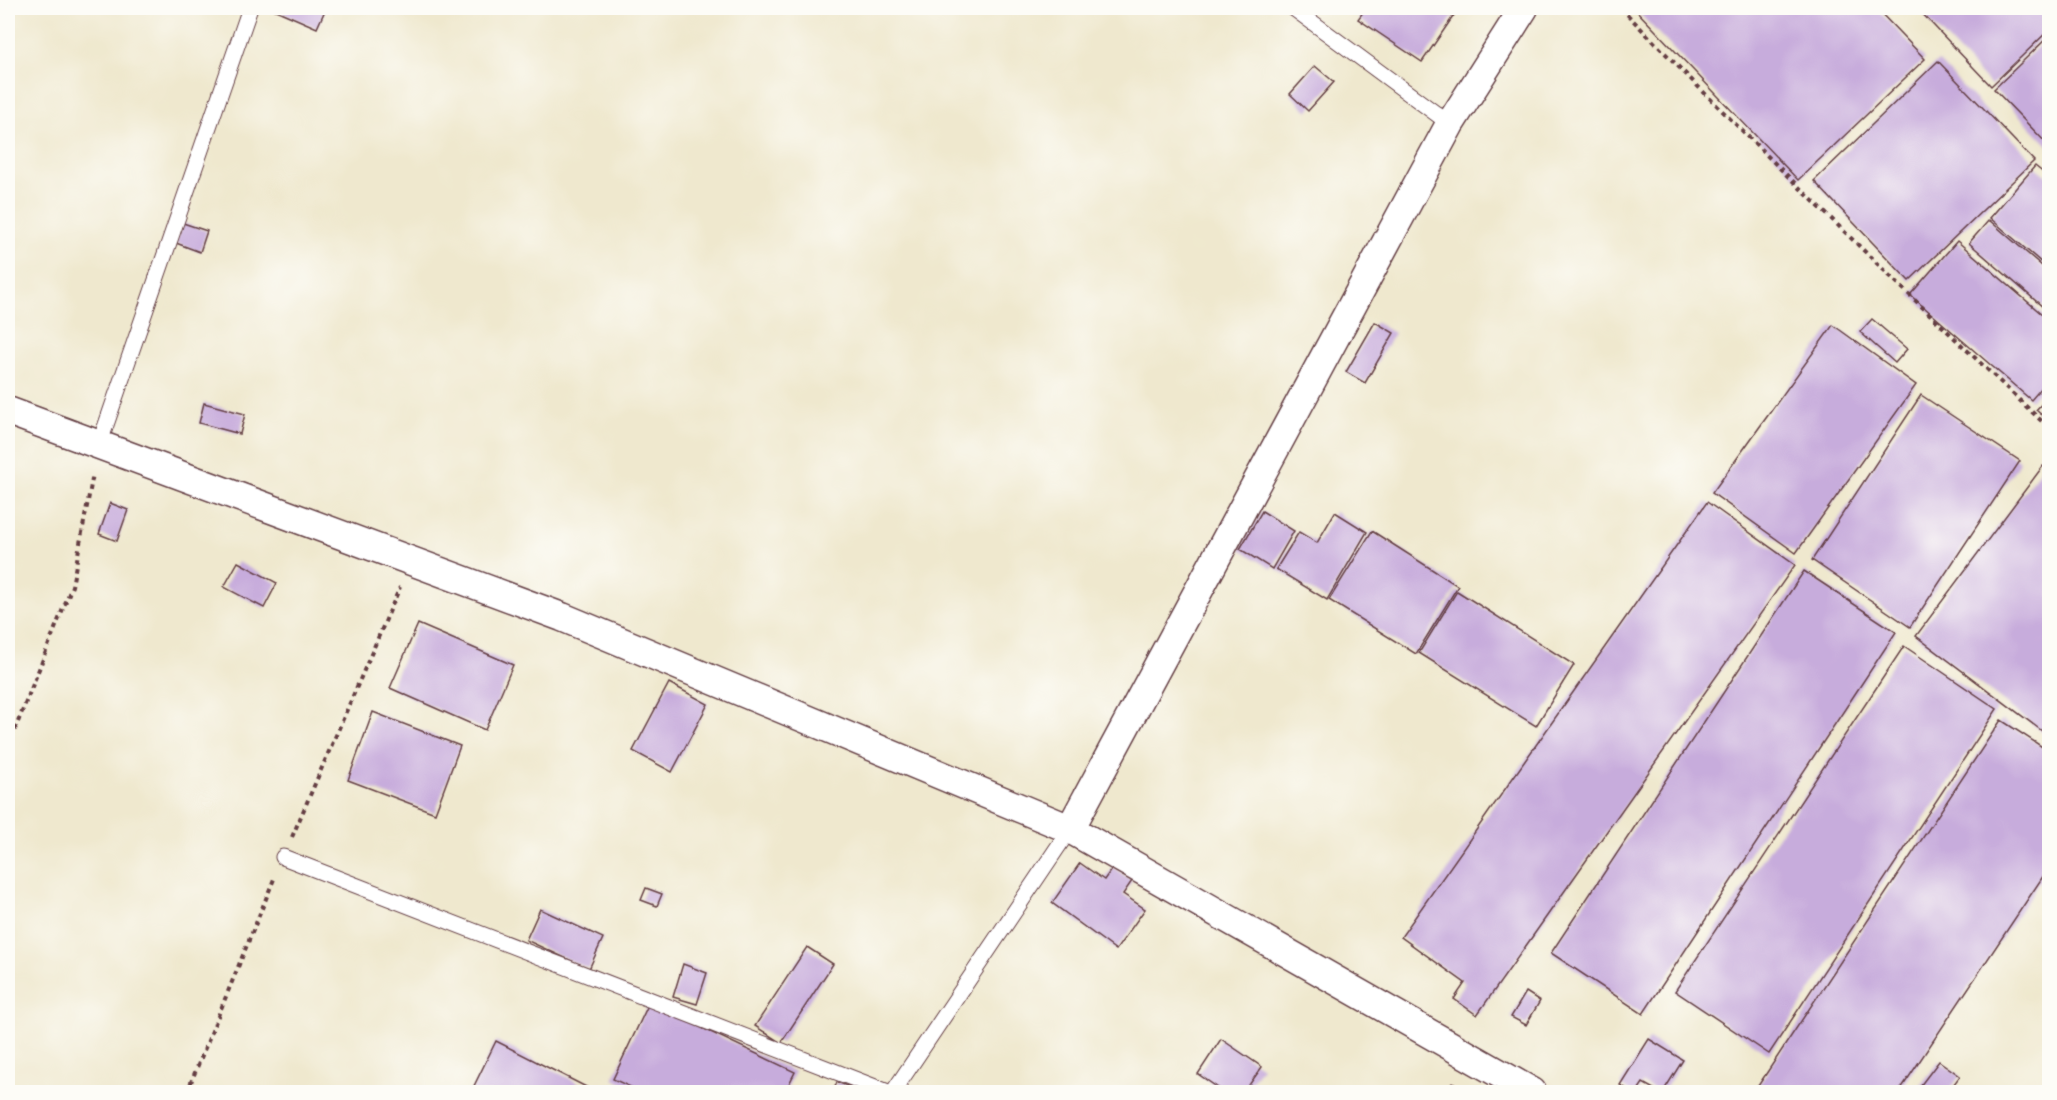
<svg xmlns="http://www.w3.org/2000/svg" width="2057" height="1100" font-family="'Sorts Mill Goudy',serif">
	<rect width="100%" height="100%" fill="#fdfcf7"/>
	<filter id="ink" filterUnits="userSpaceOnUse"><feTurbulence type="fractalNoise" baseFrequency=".0167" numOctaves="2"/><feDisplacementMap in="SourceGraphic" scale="12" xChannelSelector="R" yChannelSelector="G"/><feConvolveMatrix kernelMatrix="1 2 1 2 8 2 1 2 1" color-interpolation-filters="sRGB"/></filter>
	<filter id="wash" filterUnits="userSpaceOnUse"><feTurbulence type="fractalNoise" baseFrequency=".008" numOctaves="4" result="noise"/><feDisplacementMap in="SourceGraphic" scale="24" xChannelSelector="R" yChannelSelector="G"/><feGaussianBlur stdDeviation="1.35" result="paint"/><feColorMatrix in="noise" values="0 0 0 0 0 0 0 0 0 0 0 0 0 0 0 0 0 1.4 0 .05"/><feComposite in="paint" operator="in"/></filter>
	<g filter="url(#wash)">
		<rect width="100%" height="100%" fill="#efe8ce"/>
		<g id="blocks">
			<g fill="#c7acdc">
				<polygon points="271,8 326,8 317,28"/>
				<polygon points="1366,8 1459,8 1422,62 1358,19"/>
				<polygon points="1634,8 1876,8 1925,59 1798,180"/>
				<polygon points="1917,8 2050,8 2050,29 1991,86"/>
				<polygon points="2050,35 2050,147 1994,89"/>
				<polygon points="1938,61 2034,161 1909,281 1814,181"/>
				<polygon points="1315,66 1334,82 1308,111 1290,94"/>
				<polygon points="2035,166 2050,178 2050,270 1990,218"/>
				<polygon points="1989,220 2050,273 2050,313 1969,243"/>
				<polygon points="183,223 207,231 200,252 176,243"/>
				<polygon points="1957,241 2050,321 2050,378 2031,400 1910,295"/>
				<polygon points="1872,319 1907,349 1895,363 1860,332"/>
				<polygon points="1375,322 1394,333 1365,383 1346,372"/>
				<polygon points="1833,325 1916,385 1796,553 1712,493"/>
				<polygon points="1921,395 2020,461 1910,627 1812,560"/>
				<polygon points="2050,395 2050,422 2036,410"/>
				<polygon points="204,403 245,414 240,434 199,423"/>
				<polygon points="2043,466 2050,471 2050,737 1916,636"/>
				<polygon points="1707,502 1795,565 1477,1015 1454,999 1465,983 1401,937"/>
				<polygon points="110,503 128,510 117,541 99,534"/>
				<polygon points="1262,511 1294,531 1272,569 1240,549"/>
				<polygon points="1335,512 1367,532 1327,600 1276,569 1299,532 1317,543"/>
				<polygon points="1372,531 1458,586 1416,654 1329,600"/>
				<polygon points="238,562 277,583 264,608 224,587"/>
				<polygon points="1804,571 1896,632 1643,1014 1551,953"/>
				<polygon points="1457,591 1574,665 1536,726 1419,653"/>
				<polygon points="418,624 513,665 485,730 390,688"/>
				<polygon points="1904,646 1997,709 1769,1054 1675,991"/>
				<polygon points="669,683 708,704 672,772 633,751"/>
				<polygon points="373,712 460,746 435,813 348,780"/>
				<polygon points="2001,720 2050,752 2050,866 1899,1092 1754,1092"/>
				<polygon points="1080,863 1104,880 1113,867 1132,881 1123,894 1145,909 1116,950 1052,903"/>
				<polygon points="646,888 662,894 657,906 641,900"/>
				<polygon points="540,909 603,938 589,969 526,940"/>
				<polygon points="807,947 833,964 781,1043 755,1026"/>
				<polygon points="683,964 707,973 697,1004 673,997"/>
				<polygon points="1526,992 1540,1001 1526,1025 1511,1017"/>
				<polygon points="649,1003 795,1072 785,1092 641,1092 613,1079"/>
				<polygon points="1221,1039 1262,1067 1244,1092 1224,1092 1198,1074"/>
				<polygon points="1649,1039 1683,1060 1663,1092 1659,1092 1643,1083 1637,1092 1632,1092 1620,1085"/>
				<polygon points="496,1041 596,1092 471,1092"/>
				<polygon points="1939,1061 1960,1076 1948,1092 1921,1092 1917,1090"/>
				<polygon points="837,1082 857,1090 856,1092 833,1092"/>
			</g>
		</g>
	</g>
	<g filter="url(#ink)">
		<use href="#blocks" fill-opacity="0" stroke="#633d43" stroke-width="1.5"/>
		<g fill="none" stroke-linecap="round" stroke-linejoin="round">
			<defs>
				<g id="lane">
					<polyline points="1293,8 1450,124"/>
					<polyline points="99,445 250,8"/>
					<polyline points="283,857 888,1092"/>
					<polyline points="893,1092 1070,829"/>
				</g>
				<g id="street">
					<polyline points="8,411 562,617 1070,829 1532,1092"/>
					<polyline points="1070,829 1450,124 1524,8"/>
				</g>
			</defs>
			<use href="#lane" stroke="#633d43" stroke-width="17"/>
			<use href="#street" stroke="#633d43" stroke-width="31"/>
			<g stroke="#633d43" stroke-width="4" stroke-dasharray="4.5 4.5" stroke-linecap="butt">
				<path d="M1621,8C1760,151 1904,291 2050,429"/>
				<polyline points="8,747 72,586 93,474"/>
				<polyline points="292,837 400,587"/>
				<polyline points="187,1092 274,879"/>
				<polyline points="1445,1092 1455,1082"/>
			</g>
			<use href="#lane" stroke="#fff" stroke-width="15"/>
			<use href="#street" stroke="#fff" stroke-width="28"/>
		</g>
	</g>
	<rect width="2057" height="1100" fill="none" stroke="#fdfcf7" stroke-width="30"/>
</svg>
